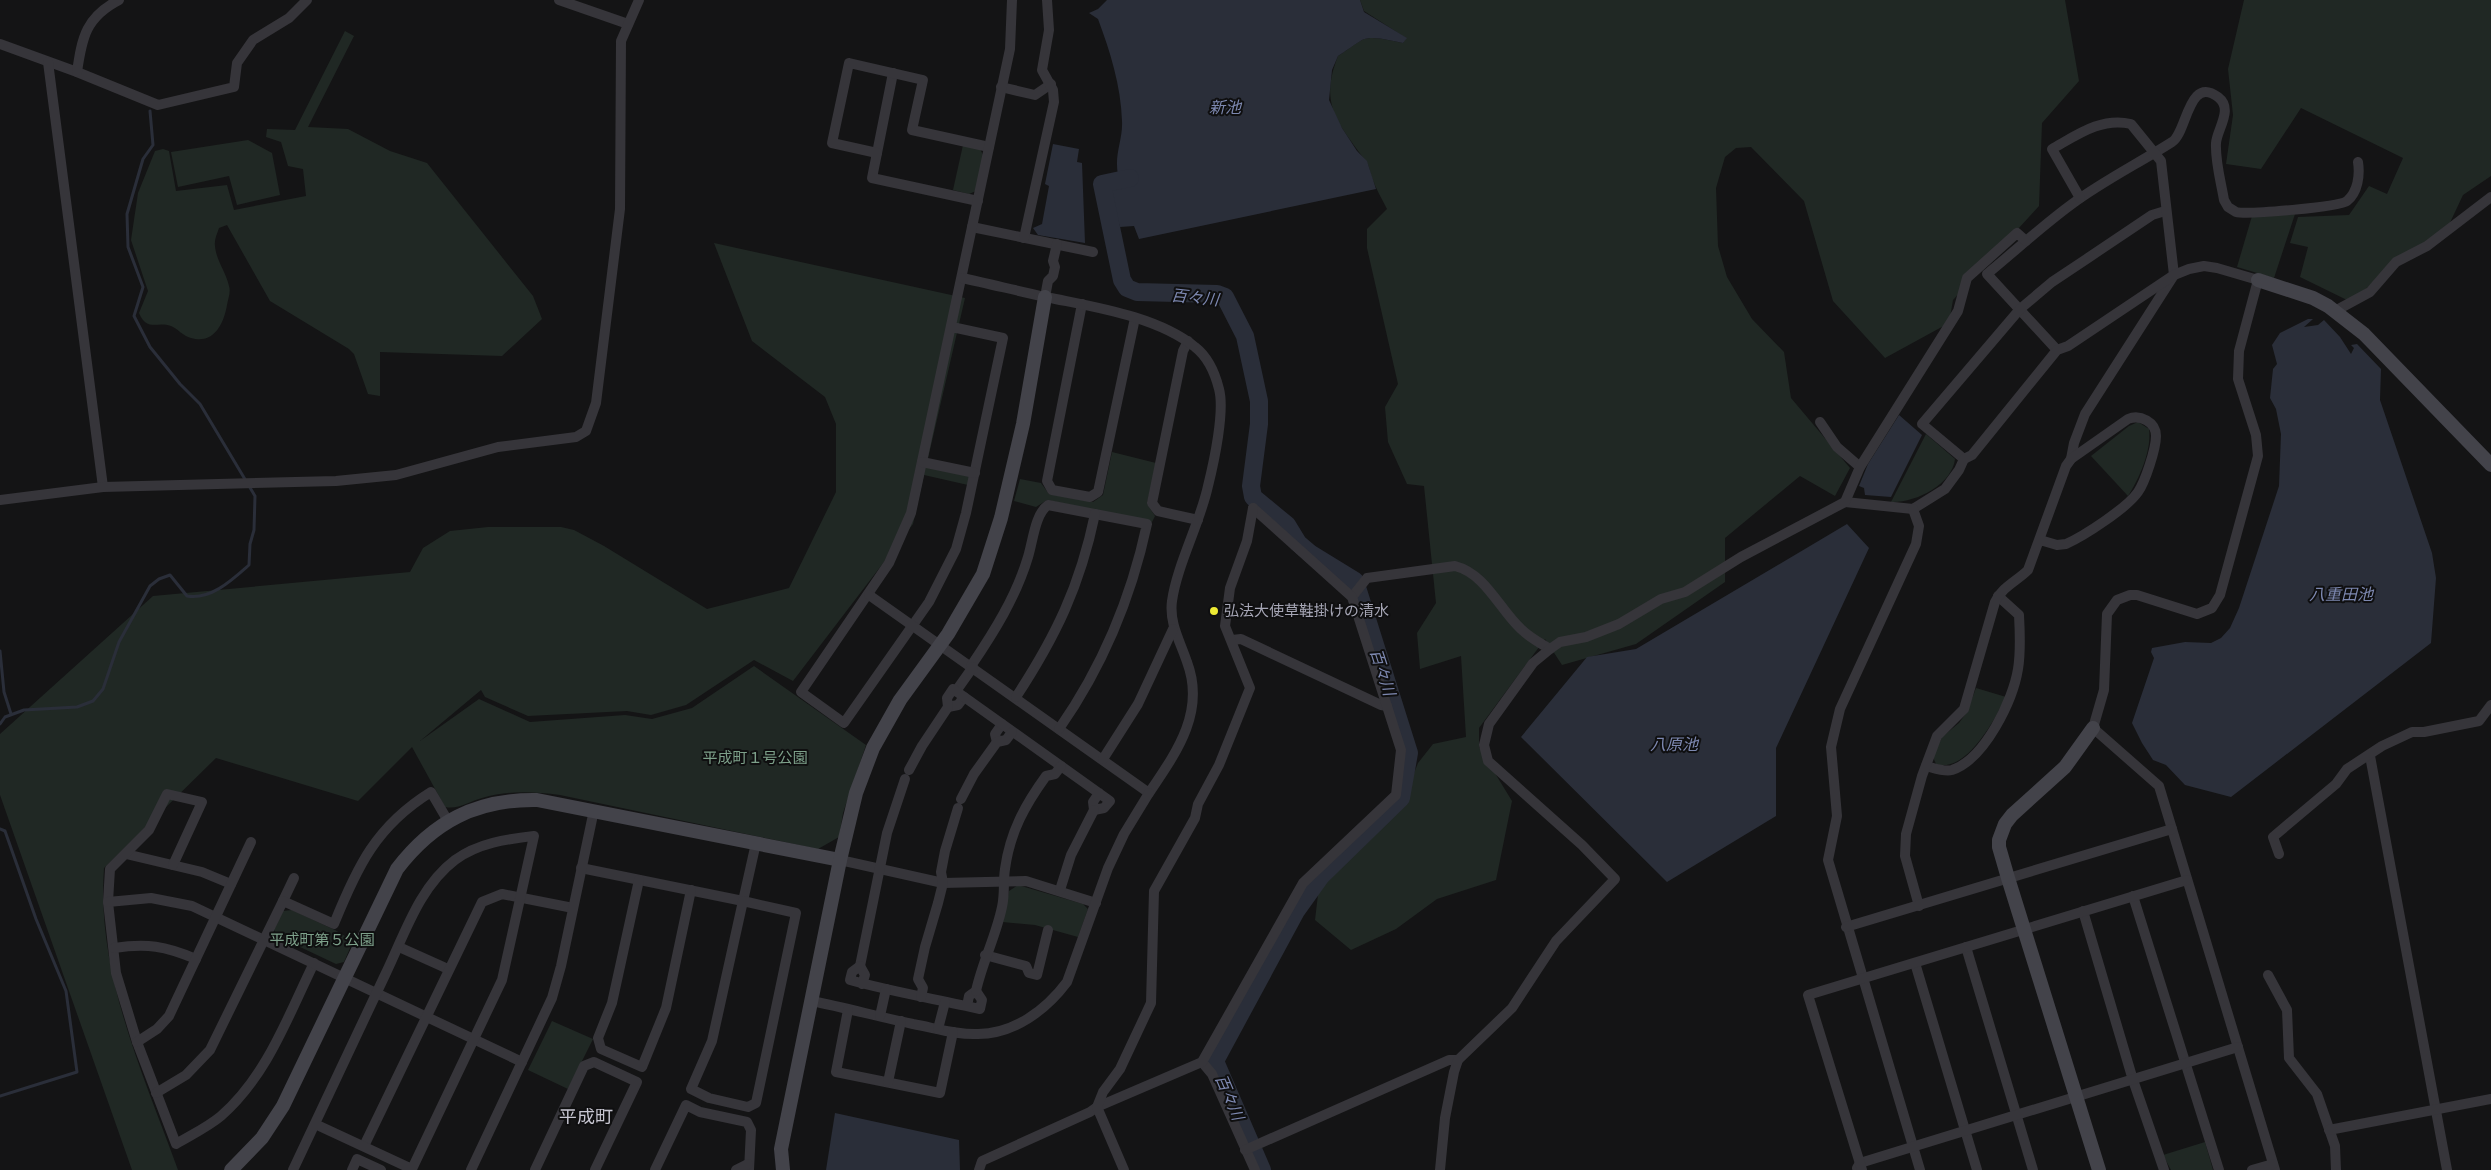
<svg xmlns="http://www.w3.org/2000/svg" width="2491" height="1170" font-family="'Source Sans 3','Noto Sans JP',sans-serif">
	<rect width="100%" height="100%" fill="#141415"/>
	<g fill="#202824">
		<path d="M1360,0H2065L2079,81L2042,123L2039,206L1953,300L1949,323L1885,358L1833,301L1804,201L1751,147L1736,148L1725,157L1716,188L1718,246L1727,277L1752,319L1784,352L1791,398L1850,468L1835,496L1800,476L1725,538V582L1636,644L1562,665L1545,639L1479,728V747L1512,801L1496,880L1437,899L1396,929L1351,950L1315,920L1319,886L1332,855L1403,801L1418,763L1433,744L1466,737L1461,656L1420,669L1417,633L1436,603L1424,486L1407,484L1388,442L1385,407L1398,384L1367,248V229L1387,209C1382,199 1376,189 1372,178C1370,172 1369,164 1365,160C1337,122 1319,104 1338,56C1346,51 1354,44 1362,40C1373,35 1391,41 1403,43L1406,38L1364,11Z"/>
		<polygon points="2244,0 2491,0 2491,176 2463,195 2447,229 2349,301 2300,277 2308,247 2290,243 2298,217 2349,215 2369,186 2387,194 2403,158 2301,108 2261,169 2226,164 2233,115 2228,69"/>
		<path d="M345,31L354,36L308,127L348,129L390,151L427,163L533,296L542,319L502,356L380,352V396L368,394L354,354L349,349L270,301L227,225L219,228C217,234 214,240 215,246C216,260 226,272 229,286C231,292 228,299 227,305C224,323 214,345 191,338C183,336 178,329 171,326C157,321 147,332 139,313L148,291L131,240L138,193L155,151L163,149L169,151L176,191L227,185L234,210L306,196L303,169L288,166L281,142L266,137L267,129L295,130Z"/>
		<polygon points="248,140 272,153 280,195 237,205 229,176 178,187 171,152"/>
		<polygon points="963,145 980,149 983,155 976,191 969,194 953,190"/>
		<polygon points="2295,214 2274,278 2237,267 2252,216"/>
		<path d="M714,243L965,298L926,467L971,476L968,485L924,475L913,524L793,681L754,660L686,705L651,715L627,711L528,716L485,697L481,690L420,741L479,699L530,722L625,715L652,719L692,708L754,666L866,745L843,813L839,837L818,849L560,795C533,792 509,790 482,798C470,801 458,810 445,807L412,747L358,801L216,758L104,868C96,973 143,1073 178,1170H132L0,795V734L153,596L410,572L423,548L450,531L488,527H561L574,530L604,546L707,609L789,588L836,492V424L825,397L752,341Z"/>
		<path d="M2138,422L2149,429C2152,450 2139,479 2128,496L2091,456L2129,426Z"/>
		<path d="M1926,434L1955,459C1952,485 1915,503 1891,502Z"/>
		<polygon points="1112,452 1156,463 1147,504 1155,516 1152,522 1047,500 1036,507 1014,501 1020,479 1041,483 1049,494 1093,502 1103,495"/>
		<path d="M1976,688L2006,697C1995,719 1966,774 1936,764L1933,757L1942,737L1959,723L1967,712Z"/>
		<polygon points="1018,885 1083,904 1088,909 1078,937 1035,925 1003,922 1009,891"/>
		<polygon points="292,910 335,930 353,941 344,962 336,964 279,937 274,930 283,911"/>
		<polygon points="552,1021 593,1039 568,1089 528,1070"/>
		<polygon points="2205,1142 2213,1170 2171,1170 2163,1155"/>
	</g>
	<g fill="#2a2e39">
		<path d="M1107,0H1360L1364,12L1407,38L1403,43C1391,41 1373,35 1362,40C1355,44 1346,51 1338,56L1332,70L1329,100L1342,128L1357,151L1367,161L1376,189L1139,239L1134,226L1120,227L1106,178L1118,175C1114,154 1123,140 1122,121C1121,86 1110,51 1098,19L1089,13L1098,9Z"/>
		<polygon points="1053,144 1079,149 1077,162 1082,163 1085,243 1038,235 1033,228 1042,224 1049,186 1045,184"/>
		<polygon points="2308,319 2313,319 2304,327 2318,325 2324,320 2340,337 2351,354 2354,348 2351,345 2357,344 2381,369 2380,400 2432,553 2436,578 2431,643 2231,797 2185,785 2166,765 2153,760 2142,743 2132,723 2154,658 2151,652 2152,648 2185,642 2211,643 2221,638 2230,628 2239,608 2279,486 2281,434 2276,409 2270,398 2273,369 2277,364 2272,345 2280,333"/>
		<polygon points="1899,415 1922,435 1891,497 1865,495 1864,488 1859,486 1868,464"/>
		<polygon points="1847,524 1869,548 1776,748 1776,816 1667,882 1521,737 1587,657 1636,649"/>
		<polygon points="835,1113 959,1140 960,1170 826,1170"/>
	</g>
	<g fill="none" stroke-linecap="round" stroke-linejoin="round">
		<g stroke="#2a2e39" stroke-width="3">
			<polyline points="0,651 4,692 11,714"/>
			<path d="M0,724L5,717L24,710L77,707L93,701L103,689L119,642L150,586L159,579L170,575L187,596C211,600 232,580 249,565L250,544L254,530L255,496L200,404L180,384L150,347L134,316L143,287L128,247L127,214L143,159L153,145L150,111"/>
			<polyline points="0,829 5,831 36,919 66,991 77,1072 0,1096"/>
		</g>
		<polyline stroke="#2a2e39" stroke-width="18" points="1130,178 1102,184 1122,280 1127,288 1137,292 1217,294 1225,297 1245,336 1259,401 1259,424 1251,486 1253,497 1287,525 1298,543 1311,554 1355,581 1409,753 1401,798 1321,876 1296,911 1215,1061 1262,1170"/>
		<g stroke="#36353a" stroke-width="10">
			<polyline points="559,0 628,24"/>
			<polyline points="0,44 77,72 158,105 234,87 237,63 253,40 289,18 307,0"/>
			<polyline points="48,62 103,487"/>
			<path d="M77,72C82,37 86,17 119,0"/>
			<polyline points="1001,87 1035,95 1051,84"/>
			<polyline points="877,153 893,73"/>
			<polyline points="978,201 872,178 877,153 832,143 849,63 923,80 912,130 989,147"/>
			<polyline points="972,227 1093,252"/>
			<polyline points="1024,238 1054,102 1053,90 1042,70 1049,30 1047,0"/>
			<polyline points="1045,297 1048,281 1053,276 1055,267 1053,261 1057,244"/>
			<polyline points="1082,304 1047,481 1052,490 1090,497 1098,492 1135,318"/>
			<polyline points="2335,311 2370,292 2396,262 2427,246 2491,197"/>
			<polyline points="952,327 1003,338 966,513 956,549 929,602 844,723 801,692 889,563 911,513 1010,49 1012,0"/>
			<polyline points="1188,341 1183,351 1152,503 1158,511 1198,520"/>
			<path d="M2057,350L1987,274C2015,251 2042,226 2072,204C2103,181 2139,163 2172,142C2187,133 2188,75 2218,97C2234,109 2217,129 2216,143C2215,161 2221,182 2224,200L2228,207L2236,212C2247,215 2339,207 2347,201C2358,192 2360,175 2358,162"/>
			<polyline points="1820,422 1837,447 1860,467"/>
			<polyline points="1964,459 1922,424 2020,309 2052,282 2088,258 2152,215 2165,211"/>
			<path d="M2071,459L2074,443L2085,414L2174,275L2161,161L2131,124C2101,117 2077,135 2052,149L2080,198"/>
			<polyline points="922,462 975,473"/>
			<polyline points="0,500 103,487 336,481 396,475 498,447 576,437 586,431 596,403 620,209 621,41 639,0"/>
			<polyline points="1845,502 1913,509 1945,489 1959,470 1964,459 1972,455 2057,350 2068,346 2174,275 2189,269 2204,266 2217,268 2258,280 2239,351 2238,379 2256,435 2258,456 2220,595 2212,608 2197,614 2137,595 2130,595 2117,600 2107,614 2104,690 2093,728 2159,786 2275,1170"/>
			<polyline points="1913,509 1919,526 1916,544 1840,709 1831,747 1837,816 1828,860 1920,1170"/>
			<path d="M869,595L1149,793C1176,753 1206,712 1187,662C1180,641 1169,623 1172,601C1177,565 1200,523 1208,486C1214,462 1225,411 1219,389C1215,373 1208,357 1195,347C1157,316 1093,307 1046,297C1018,291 990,284 962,278"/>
			<path d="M1352,597L1367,578L1455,566C1486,574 1499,609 1521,629C1529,637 1540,643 1550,649"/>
			<polyline points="1232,640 1241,639 1381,705 1387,706"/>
			<path d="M971,666C994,632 1016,597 1028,557C1033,541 1035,514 1048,505L1147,524C1131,599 1103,666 1059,729"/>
			<polyline points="956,691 973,667"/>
			<path d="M1016,697C1056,636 1080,586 1095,514"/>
			<polyline points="948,707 958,705 964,697"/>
			<polyline points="997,742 995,734 1002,724"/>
			<polyline points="2370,756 2447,1170"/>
			<polyline points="1103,759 1138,704 1173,629"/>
			<path d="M1926,766C1934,768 1944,772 1952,770C1985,759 2013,700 2018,669C2021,651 2020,633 2019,615L1998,596"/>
			<polyline points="909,770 922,746 948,707 947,698 953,689 1110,801 1104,808 1094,810 1093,802 1099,793"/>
			<polyline points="961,799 974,774 997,742 1006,740 1012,732"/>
			<polyline points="126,854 202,872 231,884"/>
			<polyline points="2279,854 2273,837 2336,784 2347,769 2382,746 2412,732 2424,732 2479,721 2491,705"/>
			<polyline points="840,860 943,883 1026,881 1096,903"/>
			<path d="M173,865L202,802L167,794L149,830L110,869L108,902L116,973L137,1042L176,1144C191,1135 208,1127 221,1116C267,1076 288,1016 314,963"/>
			<polyline points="581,868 743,901 756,843"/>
			<polyline points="639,880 612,1003 598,1038 601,1049 642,1067 666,1008 691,890"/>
			<polyline points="1060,890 1071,855 1094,810"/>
			<polyline points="2133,896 2219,1170"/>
			<polyline points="283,901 294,878"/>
			<polygon points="743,901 796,913 756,1103 748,1107 709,1098 691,1089 712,1041"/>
			<polyline points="108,902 151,898 192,906 522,1062"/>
			<path d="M1919,906L1905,856L1906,834L1922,776L1937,736L1964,709L1995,602C2002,587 2017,581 2028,570L2066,466L2071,459L2128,419C2140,414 2156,422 2156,436C2156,449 2145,482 2138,492C2127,508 2084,536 2066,544L2057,545L2040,540"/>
			<polyline points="2083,911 2133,1080 2164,1170"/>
			<polyline points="1846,927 2172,829"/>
			<polyline points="399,947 448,969"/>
			<polyline points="1966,947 2033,1170"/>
			<path d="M114,948C147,943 165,946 196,959"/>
			<polyline points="985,955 1026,966 1029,973 1037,975 1048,930"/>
			<polyline points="1915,963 1977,1170"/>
			<polyline points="860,966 887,833 905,779"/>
			<polyline points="2268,975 2287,1010 2289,1058 2317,1094 2335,1146 2336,1170"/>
			<path d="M862,984L865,975L860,966L852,972L850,980C893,992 936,999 980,1009L982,1000L976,991L969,996L967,1006"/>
			<path d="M976,991C982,963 996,936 1002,907C1005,894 1003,882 1005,869C1010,832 1025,805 1046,776L1055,774L1061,766"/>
			<polyline points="921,997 923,988 918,979 925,947 938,903 943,883 941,872 945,851 958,808"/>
			<path d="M812,1001C846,1008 880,1017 913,1024C935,1028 956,1035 978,1034C1014,1034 1046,1010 1067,982L1108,868L1124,834L1149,793"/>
			<polyline points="848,1010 836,1072 940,1093 953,1032"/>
			<polyline points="880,1016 886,989"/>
			<polyline points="938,1029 945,1002"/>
			<polyline points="137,1042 157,1029 169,1016 251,842"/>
			<polyline points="1202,1062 1212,1074 1255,1170"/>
			<polyline points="888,1082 901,1021"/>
			<path d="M156,1093L186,1075L210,1050L283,901L334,924C357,867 376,826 431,792L448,821"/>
			<polyline points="2329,1130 2491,1099"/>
			<polyline points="364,1146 482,902 502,894 573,908"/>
			<polyline points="1245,1150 1449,1060 1458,1060"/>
			<polyline points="1857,1168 1860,1163 2238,1047"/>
			<path d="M293,1170C324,1105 354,1040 385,975C404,936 419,887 455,860C478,843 507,839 534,836L502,980L412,1169L315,1124"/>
			<polyline points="352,1170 357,1159 381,1170"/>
			<polyline points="471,1170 552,998 561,966 594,810"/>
			<polyline points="535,1170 584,1066 594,1062 637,1082 595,1170"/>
			<polyline points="655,1170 686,1105 700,1112 747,1122 751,1130 749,1170"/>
			<polyline points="736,1170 748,1164"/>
			<polyline points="979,1170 982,1161 1090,1112 1097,1107 1202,1062 1303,883 1396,795 1401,750 1352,597 1253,508"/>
			<polyline points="1124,1170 1097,1107 1103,1092 1120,1069 1151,1003 1154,891 1195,818 1198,804 1219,765 1250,688 1225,626 1230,588 1247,541 1253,508"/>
			<polyline points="1440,1170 1445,1118 1454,1072 1458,1060 1512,1008 1556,941 1615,879 1582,845 1488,761 1484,745 1489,724 1533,663 1550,649 1560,642 1586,637 1619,624 1661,599 1685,592 1741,557 1845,502 1860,467 1958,311 1967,278 2017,233 2026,241"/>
			<polyline points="1862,1170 1808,995 2187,880"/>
			<polyline points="2252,1170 2273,1164"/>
		</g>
		<g stroke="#43434a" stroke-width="14">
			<polyline points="2258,280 2313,298 2328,306 2364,334 2491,465"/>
			<polyline points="2093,728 2065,767 2012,815 2005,824 1999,840 1999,847 2008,878 2099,1170"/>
			<path d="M231,1170L262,1138L283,1106L397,869C433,822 476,799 537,800L840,860"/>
			<polyline points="783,1170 781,1149 840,860 856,793 873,748 900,700 948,634 983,574 1001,518 1023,424 1045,297"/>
		</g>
	</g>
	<circle fill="#edea34" stroke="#0f0f10" stroke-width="2" cx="1214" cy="611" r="5"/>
	<g text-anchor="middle" stroke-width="4" stroke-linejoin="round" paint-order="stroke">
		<g font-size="15" fill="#a6a6b5" stroke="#0f0f10" text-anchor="start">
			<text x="1224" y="616">弘法大使草鞋掛けの清水</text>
		</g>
		<g font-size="15" fill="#7da08a" stroke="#0f0f10">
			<text x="755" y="763">平成町１号公園</text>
			<text x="322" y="945">平成町第５公園</text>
		</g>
		<g font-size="16" font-style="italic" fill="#7d88b0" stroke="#0f0f10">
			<text x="1225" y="113">新池</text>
			<text transform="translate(1195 297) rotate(6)" y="6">百々川</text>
			<text x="2341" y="600">八重田池</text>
			<text transform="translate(1383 672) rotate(72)" y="6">百々川</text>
			<text x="1674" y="750">八原池</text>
			<text transform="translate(1230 1097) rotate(67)" y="6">百々川</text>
		</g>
		<g font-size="18" fill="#c7c6d1" stroke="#0f0f10">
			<text x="586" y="1123">平成町</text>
		</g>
	</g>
</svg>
